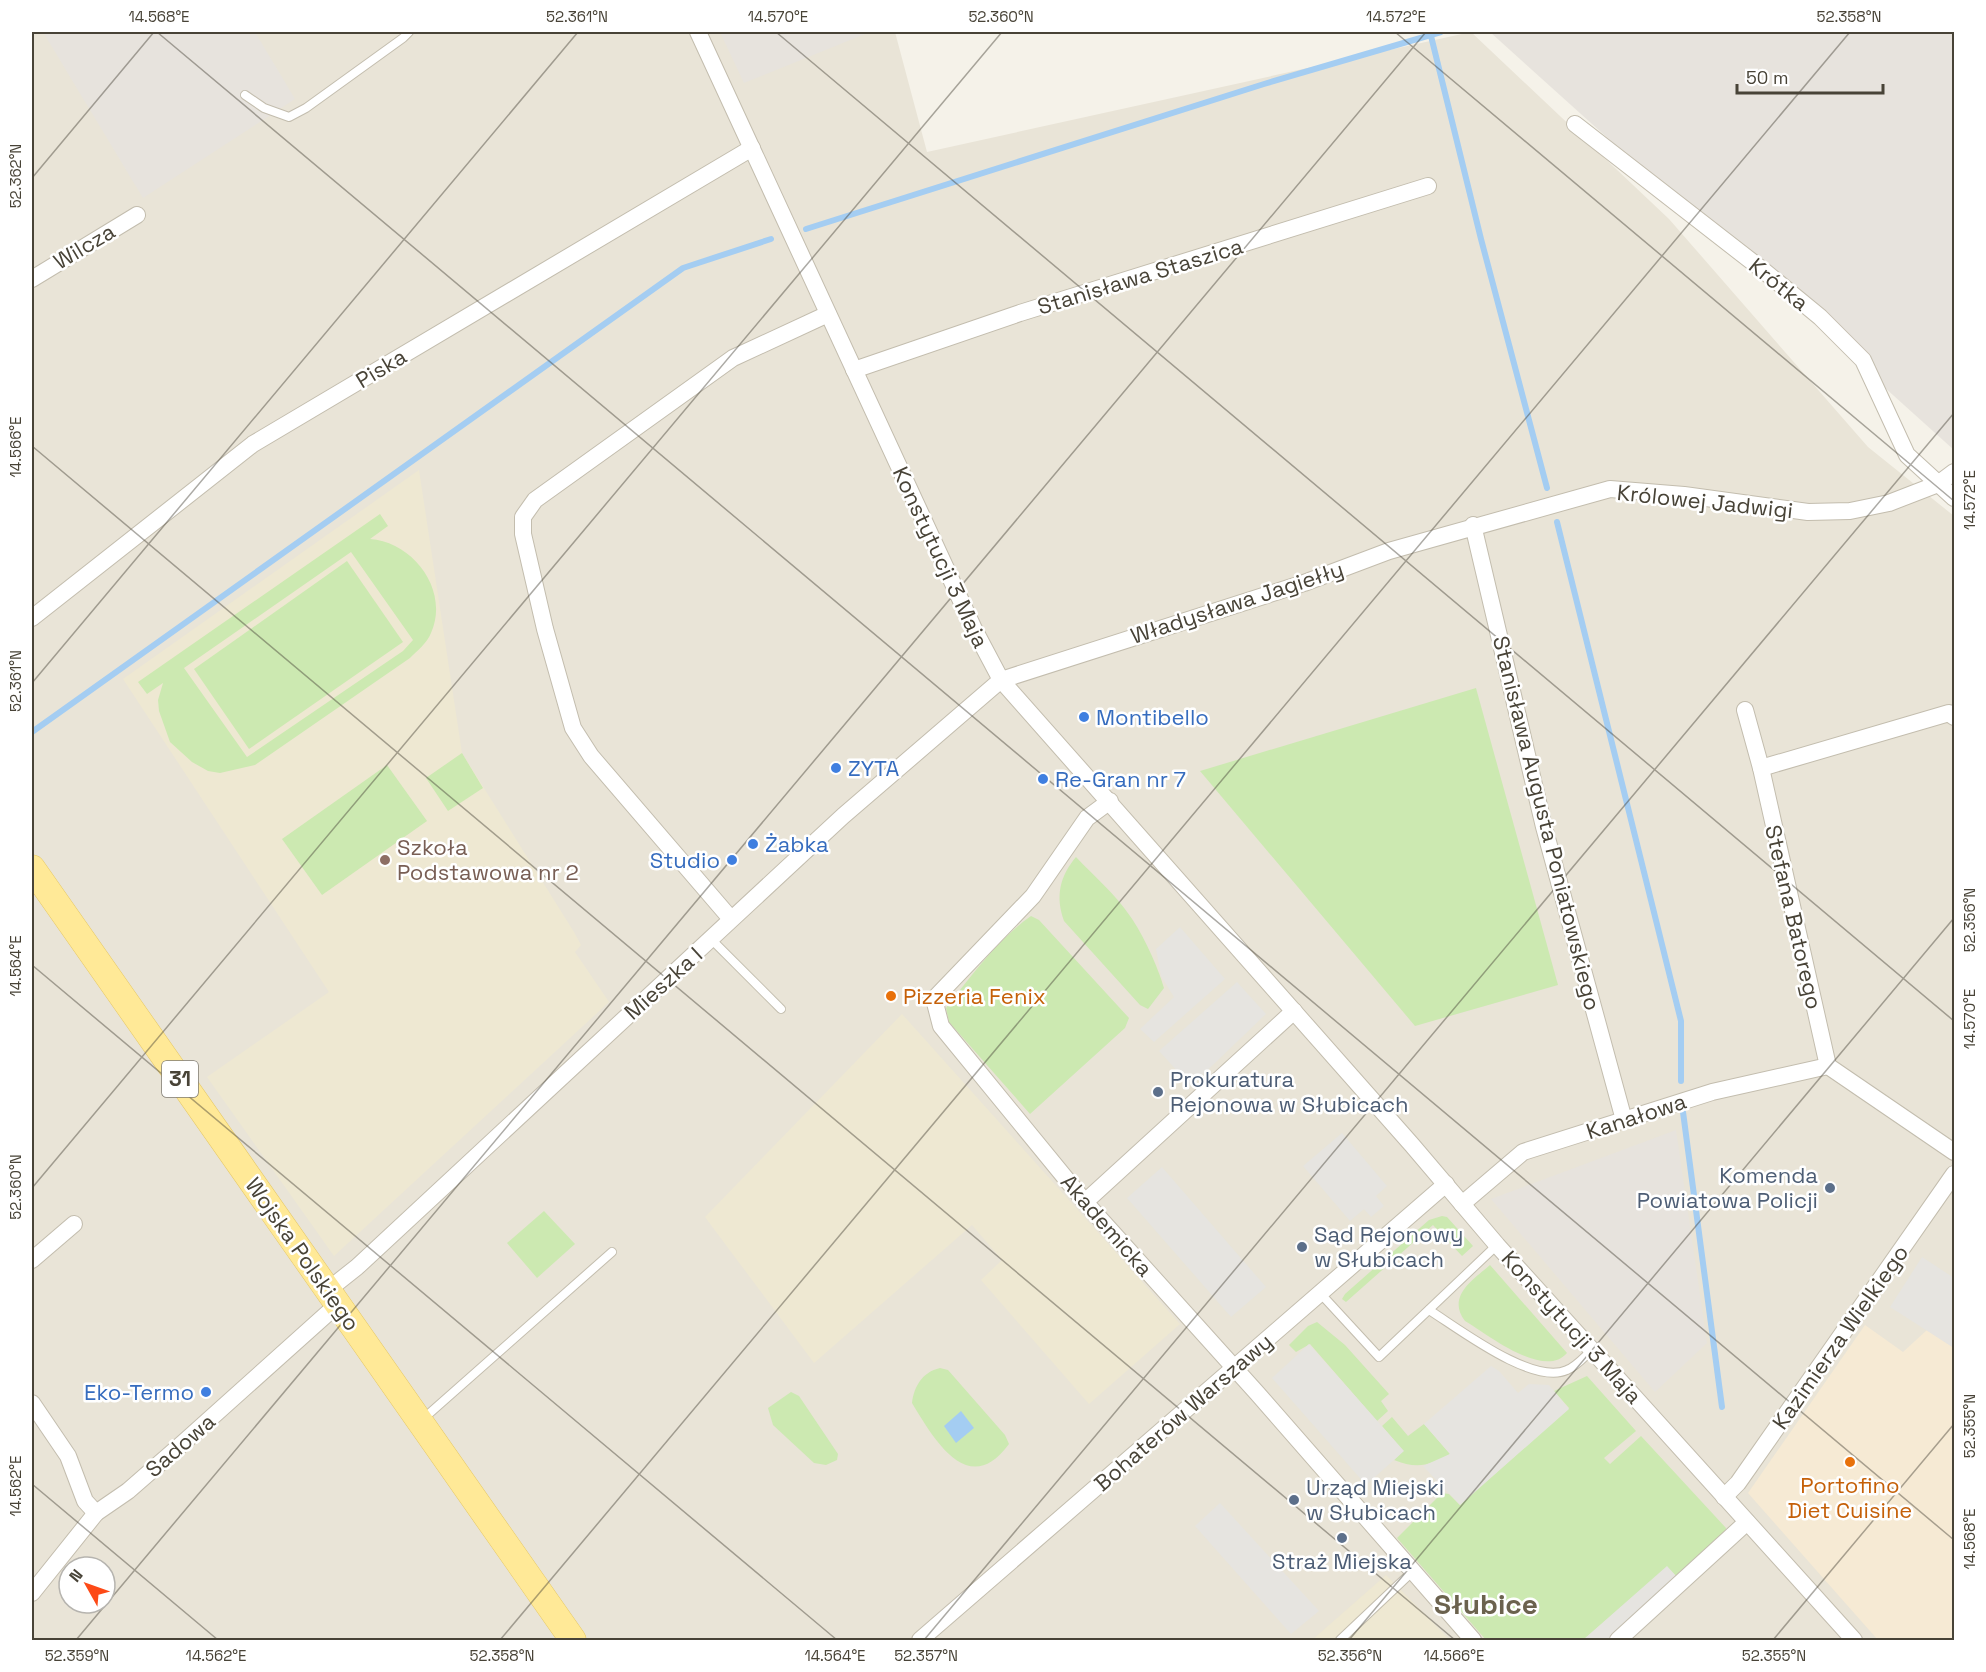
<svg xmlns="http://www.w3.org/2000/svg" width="1986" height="1672" font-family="'Space Grotesk',sans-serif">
	<rect width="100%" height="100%" fill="#f5f2e9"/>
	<path fill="#e9e4d7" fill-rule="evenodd" d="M32,32H895L927,152L1471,32L1669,219L1868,447L1954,516V1640H32ZM69,1567H105V1603H69Z"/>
	<polygon fill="#f6ead4" points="1865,1325 1903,1352 1927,1330 1954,1348 1954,1640 1878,1640 1748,1493"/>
	<g fill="#e7e3dd">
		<polygon points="43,32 255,32 295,99 143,198"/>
		<polygon points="720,32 870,32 744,83"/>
		<polygon points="1490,32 1954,32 1954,450"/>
		<polygon points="1676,1130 1707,1343 1655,1392 1491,1199"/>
	</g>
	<g fill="#eee8d2">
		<polygon points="419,470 462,753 574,932 581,945 575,952 609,1002 334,1256 207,1077 329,992 123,679"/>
		<polygon points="902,1014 1180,1324 1089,1404 981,1280 1002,1260 972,1225 814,1363 705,1217"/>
		<polygon points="1386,1575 1450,1640 1312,1640"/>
	</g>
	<g fill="#cce9b1" fill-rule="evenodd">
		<path d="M380,514L388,526L370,539C413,542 450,590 431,633C427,643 417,651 410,658L255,765L220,773L208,771L192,762L170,742L159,711L158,700L163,683L147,694L138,682ZM351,552L413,640L403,651L247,757L184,668Z"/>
		<polygon points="347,561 403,642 249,749 194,669"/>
		<polygon points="1476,688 1558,985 1415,1026 1200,771"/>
		<polygon points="462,753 483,788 448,811 426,778"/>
		<polygon points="387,765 427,821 322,895 282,839"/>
		<path d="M1076,857C1094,876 1116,895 1130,916C1143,934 1158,967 1164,988L1148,1009L1140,1005L1064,921C1055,896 1060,876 1076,857Z"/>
		<path d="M1031,916L1039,920L1129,1018L1125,1028L1030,1114L949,1022L946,1008C971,976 998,939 1031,916Z"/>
		<polygon points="544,1211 575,1244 537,1278 507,1243"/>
		<polygon points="1442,1216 1447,1217 1473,1246 1462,1256 1433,1225 1346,1302 1342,1299 1345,1294 1429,1220"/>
		<path d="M1490,1265L1567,1353C1544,1380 1487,1334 1465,1321C1446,1296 1474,1279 1490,1265Z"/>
		<polygon points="1317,1322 1345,1345 1389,1394 1381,1401 1388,1411 1377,1421 1310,1344 1296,1352 1289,1345 1308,1326"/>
		<path d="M940,1368L948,1370L1005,1435L1009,1444C969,1499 935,1441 912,1403C914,1387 922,1372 940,1368Z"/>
		<polygon points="1587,1376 1636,1431 1604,1458 1610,1464 1641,1436 1726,1528 1725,1535 1677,1577 1667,1567 1583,1640 1486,1640 1397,1538 1442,1493 1449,1494 1460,1505 1569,1408 1554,1391"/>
		<polygon points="791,1392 799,1396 838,1454 837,1460 826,1465 814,1463 773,1425 768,1408"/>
		<path d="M1392,1417L1408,1436L1424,1424L1450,1454C1430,1466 1416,1469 1394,1460L1403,1451L1382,1426Z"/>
	</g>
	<g fill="#e6e4e0">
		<polygon points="1180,927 1225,979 1154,1042 1140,1029 1174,997 1161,976 1156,949"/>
		<polygon points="1237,982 1266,1014 1191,1086 1159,1051"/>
		<polygon points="1342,1133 1387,1186 1376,1196 1384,1206 1371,1217 1364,1209 1350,1221 1303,1166"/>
		<polygon points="1162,1167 1266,1287 1231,1317 1127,1198"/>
		<polygon points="1922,1257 1954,1278 1954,1348 1890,1307"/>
		<polygon points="1309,1344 1404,1451 1366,1485 1272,1378"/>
		<polygon points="1491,1366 1499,1371 1518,1393 1529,1384 1549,1385 1569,1409 1460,1505 1423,1466 1450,1454 1424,1424"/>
		<polygon points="1220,1503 1319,1611 1291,1634 1195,1526"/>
		<polygon points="1667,1566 1677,1577 1607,1640 1583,1640"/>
	</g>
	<polygon fill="#a4cdf2" points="961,1411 974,1428 956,1443 944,1426"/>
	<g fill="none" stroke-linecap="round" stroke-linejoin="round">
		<g stroke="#a4cdf2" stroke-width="6">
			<polyline points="1430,32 1481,239 1547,488"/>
			<polyline points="806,229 1264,84 1441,32"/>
			<polyline points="1557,522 1681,1021 1681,1081"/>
			<polyline points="32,732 683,268 771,239"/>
			<polyline points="1683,1112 1722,1407"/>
		</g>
		<defs>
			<g id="lane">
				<polyline points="245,95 264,108 289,117 306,108 403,38 409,32"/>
				<polyline points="711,939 781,1009"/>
				<polyline points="1320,1293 1379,1357 1497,1245"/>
				<path d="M1429,1310C1458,1328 1533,1386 1567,1370C1577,1366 1585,1356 1593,1349"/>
				<polyline points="423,1419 612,1252"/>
				<polyline points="1340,1640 1412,1572"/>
			</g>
			<g id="street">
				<polyline points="698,32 974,629 1001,680 1412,1145 1497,1245 1854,1640"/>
				<polyline points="1575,124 1764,271 1820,317 1863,360 1907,455 1954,498"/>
				<polyline points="32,279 137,215"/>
				<polyline points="854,370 1020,313 1428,186"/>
				<polyline points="1473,525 1544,827 1624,1120"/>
				<polyline points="32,618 253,444 752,148"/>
				<polyline points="1745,710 1761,768 1828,1066"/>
				<polyline points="1761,768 1949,713 1954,717"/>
				<polyline points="1110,801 1087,818 1033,896 934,999 941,1026 1085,1202 1257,1393 1473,1640"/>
				<polyline points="731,919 591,756 573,728 545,629 523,534 523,517 535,500 733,358 828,314"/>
				<polyline points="1828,1066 1954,1152"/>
				<polyline points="1085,1202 1294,1011"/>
				<polyline points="1462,1204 1523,1152 1712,1092 1828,1066"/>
				<polyline points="32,1260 74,1224"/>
				<polyline points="328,1290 357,1267 843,816 1001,680 1304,583 1389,551 1610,489 1684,495 1808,512 1850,511 1889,503 1938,484 1954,472"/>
				<polyline points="32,1403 68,1456 85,1501 96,1513"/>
				<polyline points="1724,1497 1738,1483 1954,1174"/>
				<polyline points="32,1593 96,1513 128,1491 183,1443 338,1304"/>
				<polyline points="920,1640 1446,1184"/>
				<polyline points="1618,1640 1747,1522"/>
			</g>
			<polyline id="primary" points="32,868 573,1640"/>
		</defs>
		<use href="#lane" stroke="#c3bdae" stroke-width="10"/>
		<use href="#street" stroke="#c3bdae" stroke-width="18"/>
		<use href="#primary" stroke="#e6c865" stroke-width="27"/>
		<use href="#lane" stroke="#fff" stroke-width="8"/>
		<use href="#street" stroke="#fff" stroke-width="16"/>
		<use href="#primary" stroke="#ffe997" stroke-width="26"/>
	</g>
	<path fill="none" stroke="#484337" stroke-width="1.5" stroke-opacity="0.45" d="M157,32L1954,1540M776,32L1954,1021M1395,32L1954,501M32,178L154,32M32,446L1455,1640M32,683L578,32M32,965L837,1640M32,1188L1002,32M32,1484L218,1640M76,1640L1426,32M500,1640L1850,32M924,1640L1954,413M1349,1640L1954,918M1773,1640L1954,1424"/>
	<g fill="#3f7fe0" stroke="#fff" stroke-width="2">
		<circle cx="1084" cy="717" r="6"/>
		<circle cx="836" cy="768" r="6"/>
		<circle cx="1043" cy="779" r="6"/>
		<circle cx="753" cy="844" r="6"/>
		<circle cx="732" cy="860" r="6"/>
		<circle cx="206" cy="1392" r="6"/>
	</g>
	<circle fill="#8d6e63" stroke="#fff" stroke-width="2" cx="385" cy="860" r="6"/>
	<g fill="#e8710a" stroke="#fff" stroke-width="2">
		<circle cx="891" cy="996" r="6"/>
		<circle cx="1850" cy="1462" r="6"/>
	</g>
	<g fill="#5c6f8a" stroke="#fff" stroke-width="2">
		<circle cx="1158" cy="1092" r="6"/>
		<circle cx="1830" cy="1188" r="6"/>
		<circle cx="1302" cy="1247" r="6"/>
		<circle cx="1294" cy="1500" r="6"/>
		<circle cx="1342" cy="1538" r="6"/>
	</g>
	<g text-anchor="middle" stroke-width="5" stroke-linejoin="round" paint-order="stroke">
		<rect fill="#fff" stroke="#7f7b73" stroke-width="1.5" x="162" y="1061" width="36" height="36" rx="4.5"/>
		<g font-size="21" font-weight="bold" fill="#484337">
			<text x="180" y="1086">31</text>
		</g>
		<g font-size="22" fill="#484337" stroke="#fff">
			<text transform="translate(84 246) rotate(-31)" y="8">Wilcza</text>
			<text transform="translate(1140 276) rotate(-17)" y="8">Stanisława Staszica</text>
			<text transform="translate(1779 284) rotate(39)" y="8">Krótka</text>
			<text transform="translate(381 368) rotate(-31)" y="8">Piska</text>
			<text transform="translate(1705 501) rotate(6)" y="8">Królowej Jadwigi</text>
			<text transform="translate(941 557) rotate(65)" y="8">Konstytucji 3 Maja</text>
			<text transform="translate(1237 602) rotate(-18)" y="8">Władysława Jagiełły</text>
			<text transform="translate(1547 823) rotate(76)" y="8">Stanisława Augusta Poniatowskiego</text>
			<text transform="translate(1794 917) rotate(77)" y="8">Stefana Batorego</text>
			<text transform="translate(663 983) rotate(-42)" y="8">Mieszka I</text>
			<text transform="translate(1636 1116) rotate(-18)" y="8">Kanałowa</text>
			<text transform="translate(1107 1225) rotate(49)" y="8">Akademicka</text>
			<text transform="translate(303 1254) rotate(55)" y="8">Wojska Polskiego</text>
			<text transform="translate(1572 1327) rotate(48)" y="8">Konstytucji 3 Maja</text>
			<text transform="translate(1840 1337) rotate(-55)" y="8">Kazimierza Wielkiego</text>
			<text transform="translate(1183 1412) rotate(-41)" y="8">Bohaterów Warszawy</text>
			<text transform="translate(180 1445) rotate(-41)" y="8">Sadowa</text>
		</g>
		<g font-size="22" fill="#366cbe" stroke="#fff" text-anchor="start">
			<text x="1096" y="725">Montibello</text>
			<text x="848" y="776">ZYTA</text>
			<text x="1055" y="787">Re-Gran nr 7</text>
			<text x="765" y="852">Żabka</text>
			<text x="720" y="868" text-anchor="end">Studio</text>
			<text x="194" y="1400" text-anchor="end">Eko-Termo</text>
		</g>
		<g font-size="22" fill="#785e54" stroke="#fff" text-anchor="start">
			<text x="397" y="855">Szkoła<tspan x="397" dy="25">Podstawowa nr 2</tspan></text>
		</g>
		<g font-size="22" fill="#c56008" stroke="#fff" text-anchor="start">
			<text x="903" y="1004">Pizzeria Fenix</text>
			<text x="1850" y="1493" text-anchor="middle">Portofino<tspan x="1850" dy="25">Diet Cuisine</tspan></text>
		</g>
		<g font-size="22" fill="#4e5e75" stroke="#fff" text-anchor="start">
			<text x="1170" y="1087">Prokuratura<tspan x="1170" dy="25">Rejonowa w Słubicach</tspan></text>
			<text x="1818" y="1183" text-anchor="end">Komenda<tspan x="1818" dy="25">Powiatowa Policji</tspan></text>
			<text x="1314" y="1242">Sąd Rejonowy<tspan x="1314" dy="25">w Słubicach</tspan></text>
			<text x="1306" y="1495">Urząd Miejski<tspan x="1306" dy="25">w Słubicach</tspan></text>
			<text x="1342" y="1569" text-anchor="middle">Straż Miejska</text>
		</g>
		<g font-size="28" font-weight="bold" fill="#6b624e" stroke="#fff">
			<text x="1486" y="1614">Słubice</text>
		</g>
	</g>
	<rect width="1986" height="1672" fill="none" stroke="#ffffff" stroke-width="66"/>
	<g transform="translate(87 1585) rotate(310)"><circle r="28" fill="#ffffff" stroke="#b6b4af" stroke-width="1.5"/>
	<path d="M0-4.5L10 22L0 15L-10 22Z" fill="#fd4a17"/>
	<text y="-9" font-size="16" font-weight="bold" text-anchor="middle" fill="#484337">N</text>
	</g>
	<path d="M1737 84v9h146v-9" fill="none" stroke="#484337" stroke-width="3"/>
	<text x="1746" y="84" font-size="18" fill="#484337" stroke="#ffffff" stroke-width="4.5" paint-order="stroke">50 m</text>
	<rect x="33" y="33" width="1920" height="1606" fill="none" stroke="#484337" stroke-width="2"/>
	<g font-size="15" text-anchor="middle" fill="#484337">
		<text x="159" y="22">14.568°E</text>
		<text x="577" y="22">52.361°N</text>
		<text x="778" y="22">14.570°E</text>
		<text x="1001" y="22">52.360°N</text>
		<text x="1396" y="22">14.572°E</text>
		<text x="1849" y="22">52.358°N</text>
		<text transform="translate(16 176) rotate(-90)" y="5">52.362°N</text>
		<text transform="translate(16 447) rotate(-90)" y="5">14.566°E</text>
		<text transform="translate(1970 500) rotate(-90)" y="5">14.572°E</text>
		<text transform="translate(16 681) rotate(-90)" y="5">52.361°N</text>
		<text transform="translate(1970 920) rotate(-90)" y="5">52.356°N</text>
		<text transform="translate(16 966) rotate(-90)" y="5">14.564°E</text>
		<text transform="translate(1970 1019) rotate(-90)" y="5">14.570°E</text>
		<text transform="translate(16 1187) rotate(-90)" y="5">52.360°N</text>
		<text transform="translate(1970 1426) rotate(-90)" y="5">52.355°N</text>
		<text transform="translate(16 1486) rotate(-90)" y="5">14.562°E</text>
		<text transform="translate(1970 1539) rotate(-90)" y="5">14.568°E</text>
		<text x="77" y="1661">52.359°N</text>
		<text x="216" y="1661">14.562°E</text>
		<text x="502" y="1661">52.358°N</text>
		<text x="835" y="1661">14.564°E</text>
		<text x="926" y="1661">52.357°N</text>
		<text x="1350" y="1661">52.356°N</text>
		<text x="1454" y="1661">14.566°E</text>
		<text x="1774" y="1661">52.355°N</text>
	</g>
</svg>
